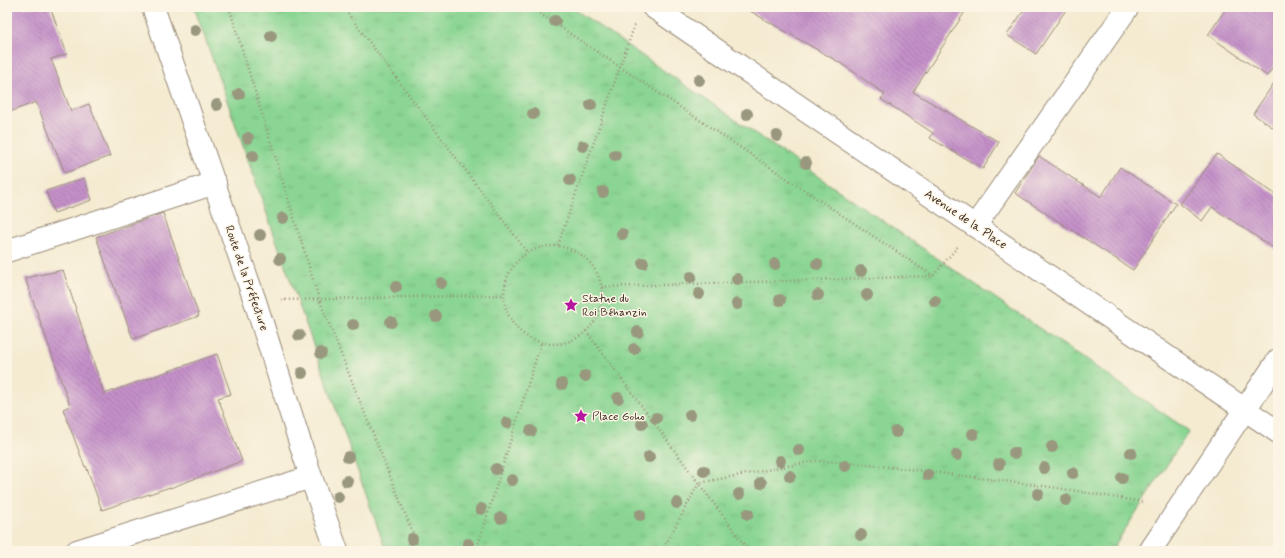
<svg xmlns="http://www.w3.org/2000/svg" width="1285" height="558" font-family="Mynerve,sans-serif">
	<defs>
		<pattern id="park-tufts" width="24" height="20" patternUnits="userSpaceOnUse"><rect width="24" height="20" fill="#8ad593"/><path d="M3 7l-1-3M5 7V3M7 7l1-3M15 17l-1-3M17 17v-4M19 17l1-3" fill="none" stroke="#78b77e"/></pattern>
		<pattern id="building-back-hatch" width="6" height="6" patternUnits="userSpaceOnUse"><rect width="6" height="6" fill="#c490c9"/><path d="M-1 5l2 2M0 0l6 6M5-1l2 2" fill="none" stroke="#a076a3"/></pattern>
	</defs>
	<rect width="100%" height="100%" fill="#fcf5e5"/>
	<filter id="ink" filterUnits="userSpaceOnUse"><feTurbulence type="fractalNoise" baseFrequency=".025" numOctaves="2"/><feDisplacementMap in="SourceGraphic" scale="8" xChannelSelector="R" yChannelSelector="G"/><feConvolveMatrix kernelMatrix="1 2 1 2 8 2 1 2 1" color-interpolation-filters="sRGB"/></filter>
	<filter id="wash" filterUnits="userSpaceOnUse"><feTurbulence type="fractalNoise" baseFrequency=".012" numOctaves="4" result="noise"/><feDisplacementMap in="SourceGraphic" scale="16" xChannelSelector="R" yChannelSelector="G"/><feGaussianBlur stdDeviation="0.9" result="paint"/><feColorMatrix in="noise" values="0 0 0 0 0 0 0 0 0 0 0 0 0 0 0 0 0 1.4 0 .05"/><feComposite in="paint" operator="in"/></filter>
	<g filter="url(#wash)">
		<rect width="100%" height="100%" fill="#f4ebd1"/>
		<polygon fill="url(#park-tufts)" stroke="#628058" points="194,7 571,7 1189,431 1111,551 386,551"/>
		<g id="blocks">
			<g fill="url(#building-back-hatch)">
				<polygon points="7,7 50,7 67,54 51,59 71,111 89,104 110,156 65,173 36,102 7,113"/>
				<polygon points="743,7 968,7 913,92 999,142 983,169 930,138 933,133 881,99 885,94 842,64"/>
				<polygon points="1026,7 1068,7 1036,54 1007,35"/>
				<polygon points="1227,7 1278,7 1278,60 1267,76 1208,35"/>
				<polygon points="1278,77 1278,131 1253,114"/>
				<polygon points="1217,154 1278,196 1278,251 1212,207 1202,221 1180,204"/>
				<polygon points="1039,156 1101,197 1120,167 1176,204 1133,270 1015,193"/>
				<polygon points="84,178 92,200 54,213 46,191"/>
				<polygon points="163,213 199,316 133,339 96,237"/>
				<polygon points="63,270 104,394 217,354 231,394 218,398 242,461 170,488 170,487 102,510 86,466 85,467 63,409 70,406 25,278"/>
			</g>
		</g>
	</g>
	<g filter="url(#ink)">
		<use href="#blocks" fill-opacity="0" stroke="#988a78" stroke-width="1"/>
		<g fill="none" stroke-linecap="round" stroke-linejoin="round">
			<defs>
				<g id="street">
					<polyline points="975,226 1128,7"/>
					<polyline points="7,251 215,183"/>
					<polyline points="77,551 311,477"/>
					<polyline points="1150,551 1278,360"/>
				</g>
				<g id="secondary">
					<polyline points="153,7 255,301 311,477 337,551"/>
					<polyline points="653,7 1278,432"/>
				</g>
			</defs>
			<use href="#street" stroke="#988a78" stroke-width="24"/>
			<use href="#secondary" stroke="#988a78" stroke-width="24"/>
			<g stroke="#988a78" stroke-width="2.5" stroke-dasharray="1 3" stroke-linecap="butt">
				<polyline points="229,7 319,299 420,551"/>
				<polyline points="343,7 527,252"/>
				<polyline points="530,7 933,276"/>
				<polyline points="558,245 635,24"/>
				<circle cx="553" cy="295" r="49"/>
				<polyline points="602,287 933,276 959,245"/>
				<polyline points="281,300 502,295"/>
				<polyline points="586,331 749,551"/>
				<polyline points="476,551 541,343"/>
				<polyline points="662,551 699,483 814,461 843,462 925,471 1051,487 1143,502"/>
			</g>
			<use href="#street" stroke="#fff" stroke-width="22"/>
			<use href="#secondary" stroke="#fff" stroke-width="22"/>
		</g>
		<g fill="#99987e">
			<circle cx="555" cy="21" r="6"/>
			<circle cx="195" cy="30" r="6"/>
			<circle cx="271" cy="36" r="6"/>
			<circle cx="699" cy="80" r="6"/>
			<circle cx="239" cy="94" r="6"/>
			<circle cx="217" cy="105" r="6"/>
			<circle cx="591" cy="105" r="6"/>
			<circle cx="533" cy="114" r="6"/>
			<circle cx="747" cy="114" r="6"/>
			<circle cx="777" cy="136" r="6"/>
			<circle cx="248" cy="138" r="6"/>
			<circle cx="583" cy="146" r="6"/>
			<circle cx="615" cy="155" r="6"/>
			<circle cx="253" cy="156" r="6"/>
			<circle cx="806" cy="163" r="6"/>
			<circle cx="570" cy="180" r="6"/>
			<circle cx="603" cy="192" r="6"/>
			<circle cx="283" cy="218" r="6"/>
			<circle cx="622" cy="234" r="6"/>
			<circle cx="260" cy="235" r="6"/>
			<circle cx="280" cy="259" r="6"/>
			<circle cx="643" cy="263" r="6"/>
			<circle cx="775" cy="264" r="6"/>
			<circle cx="817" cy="264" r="6"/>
			<circle cx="861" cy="271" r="6"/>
			<circle cx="691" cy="277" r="6"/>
			<circle cx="737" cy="279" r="6"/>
			<circle cx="441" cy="283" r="6"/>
			<circle cx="396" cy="287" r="6"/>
			<circle cx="699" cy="294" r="6"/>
			<circle cx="818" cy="295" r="6"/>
			<circle cx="867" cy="295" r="6"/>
			<circle cx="780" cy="300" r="6"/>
			<circle cx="935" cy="301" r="6"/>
			<circle cx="737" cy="304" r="6"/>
			<circle cx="436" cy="316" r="6"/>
			<circle cx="391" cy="322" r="6"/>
			<circle cx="353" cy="325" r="6"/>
			<circle cx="638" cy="332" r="6"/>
			<circle cx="299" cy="335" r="6"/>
			<circle cx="634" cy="349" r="6"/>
			<circle cx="321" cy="353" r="6"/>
			<circle cx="302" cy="373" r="6"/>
			<circle cx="585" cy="376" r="6"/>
			<circle cx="562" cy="384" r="6"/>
			<circle cx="618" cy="398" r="6"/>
			<circle cx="690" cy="415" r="6"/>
			<circle cx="656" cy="418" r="6"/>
			<circle cx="507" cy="423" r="6"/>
			<circle cx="642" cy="424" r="6"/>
			<circle cx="531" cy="431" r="6"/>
			<circle cx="896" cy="432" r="6"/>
			<circle cx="973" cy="434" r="6"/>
			<circle cx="1052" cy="447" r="6"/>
			<circle cx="799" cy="450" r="6"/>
			<circle cx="1014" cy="453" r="6"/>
			<circle cx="1131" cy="453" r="6"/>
			<circle cx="957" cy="455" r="6"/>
			<circle cx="348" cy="457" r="6"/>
			<circle cx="649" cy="457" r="6"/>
			<circle cx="780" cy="461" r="6"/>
			<circle cx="999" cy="464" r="6"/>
			<circle cx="845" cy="466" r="6"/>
			<circle cx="1044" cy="468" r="6"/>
			<circle cx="496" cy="469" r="6"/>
			<circle cx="704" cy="471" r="6"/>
			<circle cx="1073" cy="473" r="6"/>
			<circle cx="928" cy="475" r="6"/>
			<circle cx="790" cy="476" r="6"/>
			<circle cx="1122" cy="478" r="6"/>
			<circle cx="512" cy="480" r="6"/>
			<circle cx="347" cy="481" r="6"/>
			<circle cx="761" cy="483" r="6"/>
			<circle cx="739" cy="494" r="6"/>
			<circle cx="1038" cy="494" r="6"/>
			<circle cx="338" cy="497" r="6"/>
			<circle cx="1066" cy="500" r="6"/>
			<circle cx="677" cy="503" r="6"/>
			<circle cx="481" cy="509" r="6"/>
			<circle cx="748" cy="514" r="6"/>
			<circle cx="640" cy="515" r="6"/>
			<circle cx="501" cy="518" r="6"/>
			<circle cx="861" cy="535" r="6"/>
			<circle cx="412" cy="539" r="6"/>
			<circle cx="468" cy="544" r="6"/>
		</g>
	</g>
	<defs>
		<symbol id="sight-bare" viewBox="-9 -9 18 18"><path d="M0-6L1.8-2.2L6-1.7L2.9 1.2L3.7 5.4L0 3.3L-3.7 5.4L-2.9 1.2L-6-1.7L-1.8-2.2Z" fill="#b5179e" stroke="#fcf5e5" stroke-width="2.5" paint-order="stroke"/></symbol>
	</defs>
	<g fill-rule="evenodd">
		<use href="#sight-bare" x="561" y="295" width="20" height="20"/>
		<use href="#sight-bare" x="571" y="406" width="20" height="20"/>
	</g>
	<g text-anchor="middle" stroke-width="3" stroke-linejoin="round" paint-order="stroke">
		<g font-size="12" fill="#3b2a1e" stroke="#fcf5e5">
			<text transform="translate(966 219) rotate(34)" y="4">Avenue de la Place</text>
			<text transform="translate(247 278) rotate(71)" y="4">Route de la Préfecture</text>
		</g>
		<g font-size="12" fill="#3b2a1e" stroke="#fcf5e5" text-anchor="start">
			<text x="582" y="302">Statue du<tspan x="582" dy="14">Roi Béhanzin</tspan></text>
			<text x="592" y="420">Place Goho</text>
		</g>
	</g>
	<rect width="1285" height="558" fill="none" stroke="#fcf5e5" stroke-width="24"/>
</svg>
